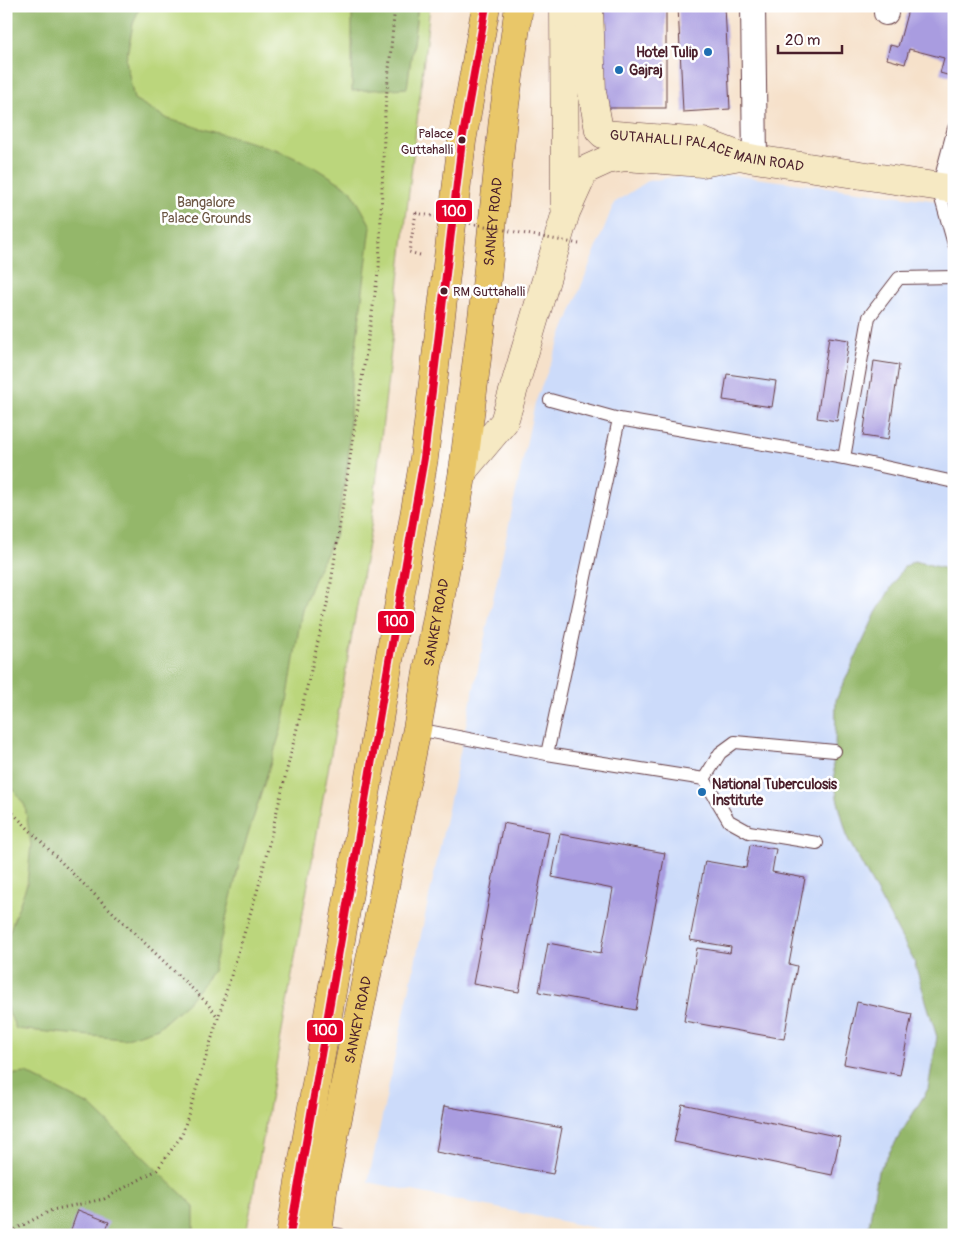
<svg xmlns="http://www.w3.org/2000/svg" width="960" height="1241" font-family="Pangolin,sans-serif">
	<rect width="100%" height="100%" fill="#fff"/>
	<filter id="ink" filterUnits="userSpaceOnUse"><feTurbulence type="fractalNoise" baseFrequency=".02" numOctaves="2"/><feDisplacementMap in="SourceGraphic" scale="10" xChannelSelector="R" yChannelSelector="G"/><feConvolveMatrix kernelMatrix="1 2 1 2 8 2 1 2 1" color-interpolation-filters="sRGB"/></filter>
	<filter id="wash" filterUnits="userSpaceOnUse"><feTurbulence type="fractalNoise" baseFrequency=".0096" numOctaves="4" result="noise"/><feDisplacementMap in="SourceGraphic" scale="20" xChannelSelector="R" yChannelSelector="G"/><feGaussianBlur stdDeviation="1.12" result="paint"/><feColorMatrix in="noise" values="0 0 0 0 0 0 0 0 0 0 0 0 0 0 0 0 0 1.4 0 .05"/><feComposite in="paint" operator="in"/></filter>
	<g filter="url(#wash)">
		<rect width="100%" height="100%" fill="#f6e1ca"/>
		<polygon fill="#ccdbfa" points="706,172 954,203 954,1235 630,1235 368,1182 535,403 614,203 648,181"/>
		<polygon fill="#bbd67b" stroke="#827a53" points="6,6 430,6 371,527 246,1235 6,1235"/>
		<g fill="#94b76b" stroke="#6f6b4b">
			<polygon points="6,6 140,6 133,24 126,60 134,99 168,119 278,150 318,169 351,190 371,226 351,387 348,463 335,536 318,569 302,609 284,721 241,857 213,971 188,1002 158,1028 124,1039 16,1029 6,1005 6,941 27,884 31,845 25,806 6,779"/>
			<polygon points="352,6 418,6 407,88 352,91"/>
			<polygon points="914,561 943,568 954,574 954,1235 877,1235 869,1226 878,1171 928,1089 937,1037 914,961 848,839 837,798 833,762 835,751 836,700 876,613 903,568"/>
			<polygon points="26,1073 91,1106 194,1206 194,1235 6,1235 6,1075"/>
		</g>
		<g id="blocks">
			<g fill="#a99ce0">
				<rect x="602" y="6" width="64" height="102"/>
				<polygon points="678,6 725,6 730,109 683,112"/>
				<polygon points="909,6 954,6 954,77 940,73 944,58 909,49 905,64 887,59 890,45 898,47"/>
				<polygon points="829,337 849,340 837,421 817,418"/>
				<polygon points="874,361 899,365 888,440 863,436"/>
				<polygon points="727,374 776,381 772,407 723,400"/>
				<polygon points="503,823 549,832 519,992 473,984"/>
				<polygon points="560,834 665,853 636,1010 539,992 548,943 601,953 613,889 552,877"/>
				<polygon points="750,845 776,849 772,872 805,878 789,964 797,966 784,1039 684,1021 697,948 730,953 731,947 690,940 705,861 746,868"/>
				<polygon points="857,1002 912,1014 900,1075 844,1064"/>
				<polygon points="682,1104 840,1137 832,1175 674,1142"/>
				<polygon points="444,1106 562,1128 553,1174 436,1152"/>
				<polygon points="78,1210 109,1222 104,1235 69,1235"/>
			</g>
		</g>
	</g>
	<g filter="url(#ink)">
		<use href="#blocks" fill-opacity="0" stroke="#643c43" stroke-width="1"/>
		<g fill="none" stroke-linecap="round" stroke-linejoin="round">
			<defs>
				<g id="lane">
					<polyline points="954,128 938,188 954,244"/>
					<polyline points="550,400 619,419 844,458 954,482"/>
					<polyline points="844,458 869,317 899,278 954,277"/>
					<polyline points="417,729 547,754 704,779 729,821 749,832 817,843"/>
					<polyline points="547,754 619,419"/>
					<polyline points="704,779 720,753 735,742 835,751"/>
					<polyline points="318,1232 340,1235"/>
				</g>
				<g id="street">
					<polyline points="753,6 755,159"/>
					<polyline points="886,13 887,6"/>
				</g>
				<g id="secondary">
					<polyline points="564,6 565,207"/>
					<path id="s1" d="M589,6L592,92L599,130L603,134L703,142L740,156L755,159L954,189"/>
					<polyline points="463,471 504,422 566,212 585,170 607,160 626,157 702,163 740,156"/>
				</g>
				<g id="primary">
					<polyline points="290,1235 424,458 462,141 486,6"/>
					<path id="s2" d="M318,1235L323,1191L417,729L463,471L487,278L503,119L519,6"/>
				</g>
			</defs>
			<use href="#lane" stroke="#643c43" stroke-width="14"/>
			<use href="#street" stroke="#643c43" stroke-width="26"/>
			<use href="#secondary" stroke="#643c43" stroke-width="29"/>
			<use href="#primary" stroke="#643c43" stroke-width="29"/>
			<g stroke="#643c43" stroke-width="3" stroke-dasharray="1 4" stroke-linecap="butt">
				<polyline points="416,213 409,252 420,255"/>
				<polyline points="6,806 70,871 206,1002 218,1017"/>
				<polyline points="6,1234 52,1210 104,1199 157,1170 182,1135 259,885 329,596 379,267 385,111 395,6"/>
			</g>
			<use href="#lane" stroke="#fff" stroke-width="12"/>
			<use href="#street" stroke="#fff" stroke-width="24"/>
			<use href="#secondary" stroke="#f6e9c3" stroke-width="28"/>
			<use href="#primary" stroke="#e9c769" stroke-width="28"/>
			<polyline stroke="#643c43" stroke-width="3" stroke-dasharray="1 4" stroke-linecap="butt" points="416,213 579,244"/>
			<defs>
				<polyline id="bus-1" points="290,1235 424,458 462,141 486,6"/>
			</defs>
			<use href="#bus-1" stroke="#fff" stroke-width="11"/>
			<use href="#bus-1" stroke="#e4002b" stroke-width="8"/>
		</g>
	</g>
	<g fill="#1f6fb2" stroke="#fff" stroke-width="2">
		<circle cx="708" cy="52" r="5"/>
		<circle cx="619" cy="70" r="5"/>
		<circle cx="702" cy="792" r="5"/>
	</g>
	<g fill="#4a1f2b" stroke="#fff" stroke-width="2">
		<circle cx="462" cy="140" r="4.5"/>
		<circle cx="444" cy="291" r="4.5"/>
	</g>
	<g text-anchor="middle" stroke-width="5" stroke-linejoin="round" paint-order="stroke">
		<g font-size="13" fill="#4a1f2b" stroke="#fff" text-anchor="end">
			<text x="453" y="138">Palace<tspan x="453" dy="16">Guttahalli</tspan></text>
			<text x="453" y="296" text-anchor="start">RM Guttahalli</text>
		</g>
		<g font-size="14" font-weight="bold" fill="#4a1f2b" stroke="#fff" text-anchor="start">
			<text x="698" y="57" text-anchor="end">Hotel Tulip</text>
			<text x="629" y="75">Gajraj</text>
			<text x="712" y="789">National Tuberculosis<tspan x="712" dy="16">Institute</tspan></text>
		</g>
		<g font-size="14" fill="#4a1f2b" stroke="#fff">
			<text dy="5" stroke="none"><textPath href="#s1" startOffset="236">GUTAHALLI PALACE MAIN ROAD</textPath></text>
			<text dy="5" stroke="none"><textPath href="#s2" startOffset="1029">SANKEY ROAD</textPath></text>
			<text dy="5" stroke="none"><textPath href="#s2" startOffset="624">SANKEY ROAD</textPath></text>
			<text dy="5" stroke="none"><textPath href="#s2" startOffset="219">SANKEY ROAD</textPath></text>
		</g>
		<g font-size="14" fill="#6c5643" stroke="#fff">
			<text x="206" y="207">Bangalore<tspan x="206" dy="16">Palace Grounds</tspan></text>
		</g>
	</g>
	<g stroke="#fff" stroke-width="2">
		<rect x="435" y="199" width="38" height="24" rx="5" fill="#e4002b"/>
		<rect x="377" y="610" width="38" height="24" rx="5" fill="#e4002b"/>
		<rect x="306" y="1019" width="38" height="24" rx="5" fill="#e4002b"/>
	</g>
	<g font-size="14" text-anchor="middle" font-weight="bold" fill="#fff">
		<text x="454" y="216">100</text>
		<text x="396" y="626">100</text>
		<text x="325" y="1035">100</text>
	</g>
	<rect width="960" height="1241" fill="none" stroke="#fff" stroke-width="25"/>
	<path d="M778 45v8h64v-8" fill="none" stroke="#4a1f2b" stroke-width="2.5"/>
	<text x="785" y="45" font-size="15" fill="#4a1f2b" stroke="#ffffff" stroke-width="4" paint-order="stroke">20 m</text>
</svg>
